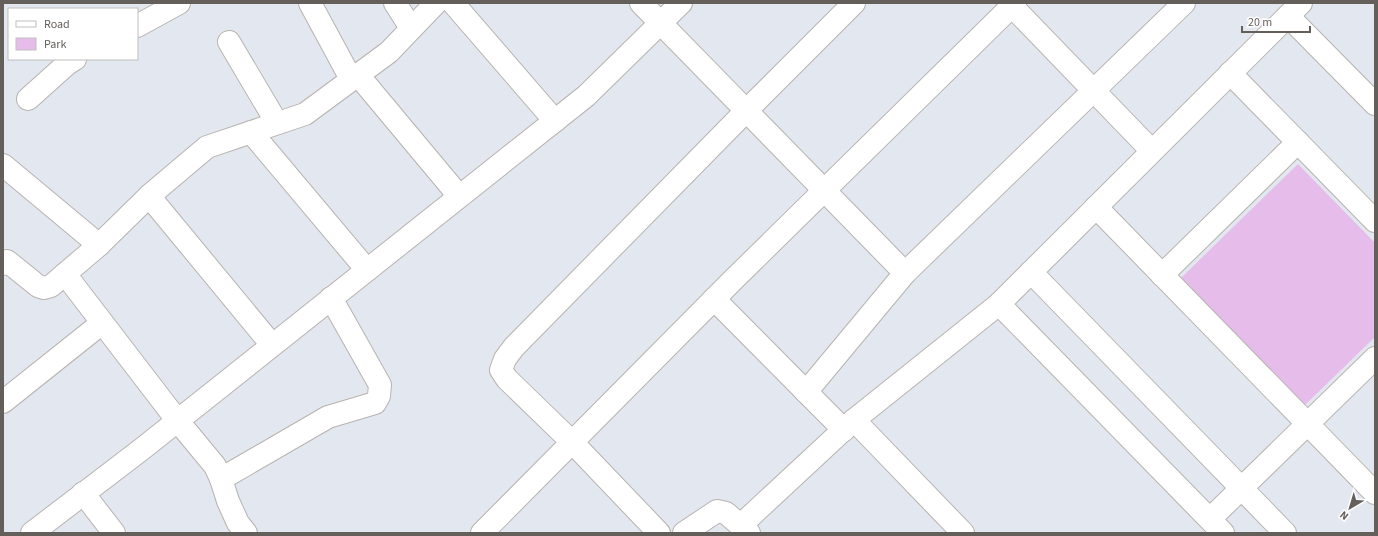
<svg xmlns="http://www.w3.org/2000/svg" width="1378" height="536" font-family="'Source Sans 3',sans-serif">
	<rect width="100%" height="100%" fill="#e3e7ef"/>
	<polygon fill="#e5bcea" points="1298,164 1375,243 1375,337 1305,405 1181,278"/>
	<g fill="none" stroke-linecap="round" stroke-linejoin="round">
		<defs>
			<g id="minor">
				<polyline points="310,3 351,79"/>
				<polyline points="395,3 411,28"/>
				<polyline points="453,3 555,121"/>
				<polyline points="641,3 905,273"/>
				<polyline points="1009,3 1152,151"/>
				<polyline points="1288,16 1375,104"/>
				<polyline points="137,26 179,3"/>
				<polyline points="229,42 277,123"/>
				<polyline points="1230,73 1375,221"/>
				<polyline points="358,75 459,196"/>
				<polyline points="28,99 67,64 75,59"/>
				<polyline points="251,132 367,270"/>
				<polyline points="3,165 99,245"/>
				<polyline points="149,196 272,345"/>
				<polyline points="1096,207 1375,493"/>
				<polyline points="3,264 7,261 38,286 44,288 51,286 99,245 149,196 207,147 305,114 389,52 436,3"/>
				<polyline points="1031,272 1285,533"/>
				<polyline points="65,274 177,420 215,466 221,479 228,501 238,523 246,533"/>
				<polyline points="1162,275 1298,142"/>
				<polyline points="714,299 844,430"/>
				<polyline points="999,304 1223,533"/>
				<polyline points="806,392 905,273 1184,3"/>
				<polyline points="3,402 102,323"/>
				<polyline points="854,420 963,533"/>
				<polyline points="221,479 328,417 375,403 379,396 380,385 331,298"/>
				<polyline points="83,493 114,533"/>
				<polyline points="1210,519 1375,358"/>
				<polyline points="741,525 854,420 999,304 1301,3"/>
				<polyline points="32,533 142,449 586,96 681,3"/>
				<polyline points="482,533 732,281 1015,3"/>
				<polyline points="659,533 572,442 507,379 501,370 505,359 514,347 746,111 854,3"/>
				<polyline points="684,533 717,511 726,513 749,533"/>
			</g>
		</defs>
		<use href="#minor" stroke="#b7b3af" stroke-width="24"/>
		<use href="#minor" stroke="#fff" stroke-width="22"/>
	</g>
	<rect width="1378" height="536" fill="none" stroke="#655f5b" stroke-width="8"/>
	<rect x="8" y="8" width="130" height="52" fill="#ffffff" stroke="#c1bfbd"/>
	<rect x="16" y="21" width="20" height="6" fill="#ffffff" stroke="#c1bfbd"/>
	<text x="44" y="28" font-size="12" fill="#655f5b">Road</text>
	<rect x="16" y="38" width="20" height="12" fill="#e5bcea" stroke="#c1bfbd"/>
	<text x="44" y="48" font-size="12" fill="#655f5b">Park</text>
	<g transform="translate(1350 508) rotate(218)" stroke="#ffffff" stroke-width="3" paint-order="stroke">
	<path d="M0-3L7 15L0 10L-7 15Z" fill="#655f5b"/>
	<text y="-6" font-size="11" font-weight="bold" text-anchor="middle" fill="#655f5b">N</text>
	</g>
	<path d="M1242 26v6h68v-6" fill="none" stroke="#655f5b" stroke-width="2"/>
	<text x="1248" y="26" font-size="12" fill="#655f5b" stroke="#ffffff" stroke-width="3" paint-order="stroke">20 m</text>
</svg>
